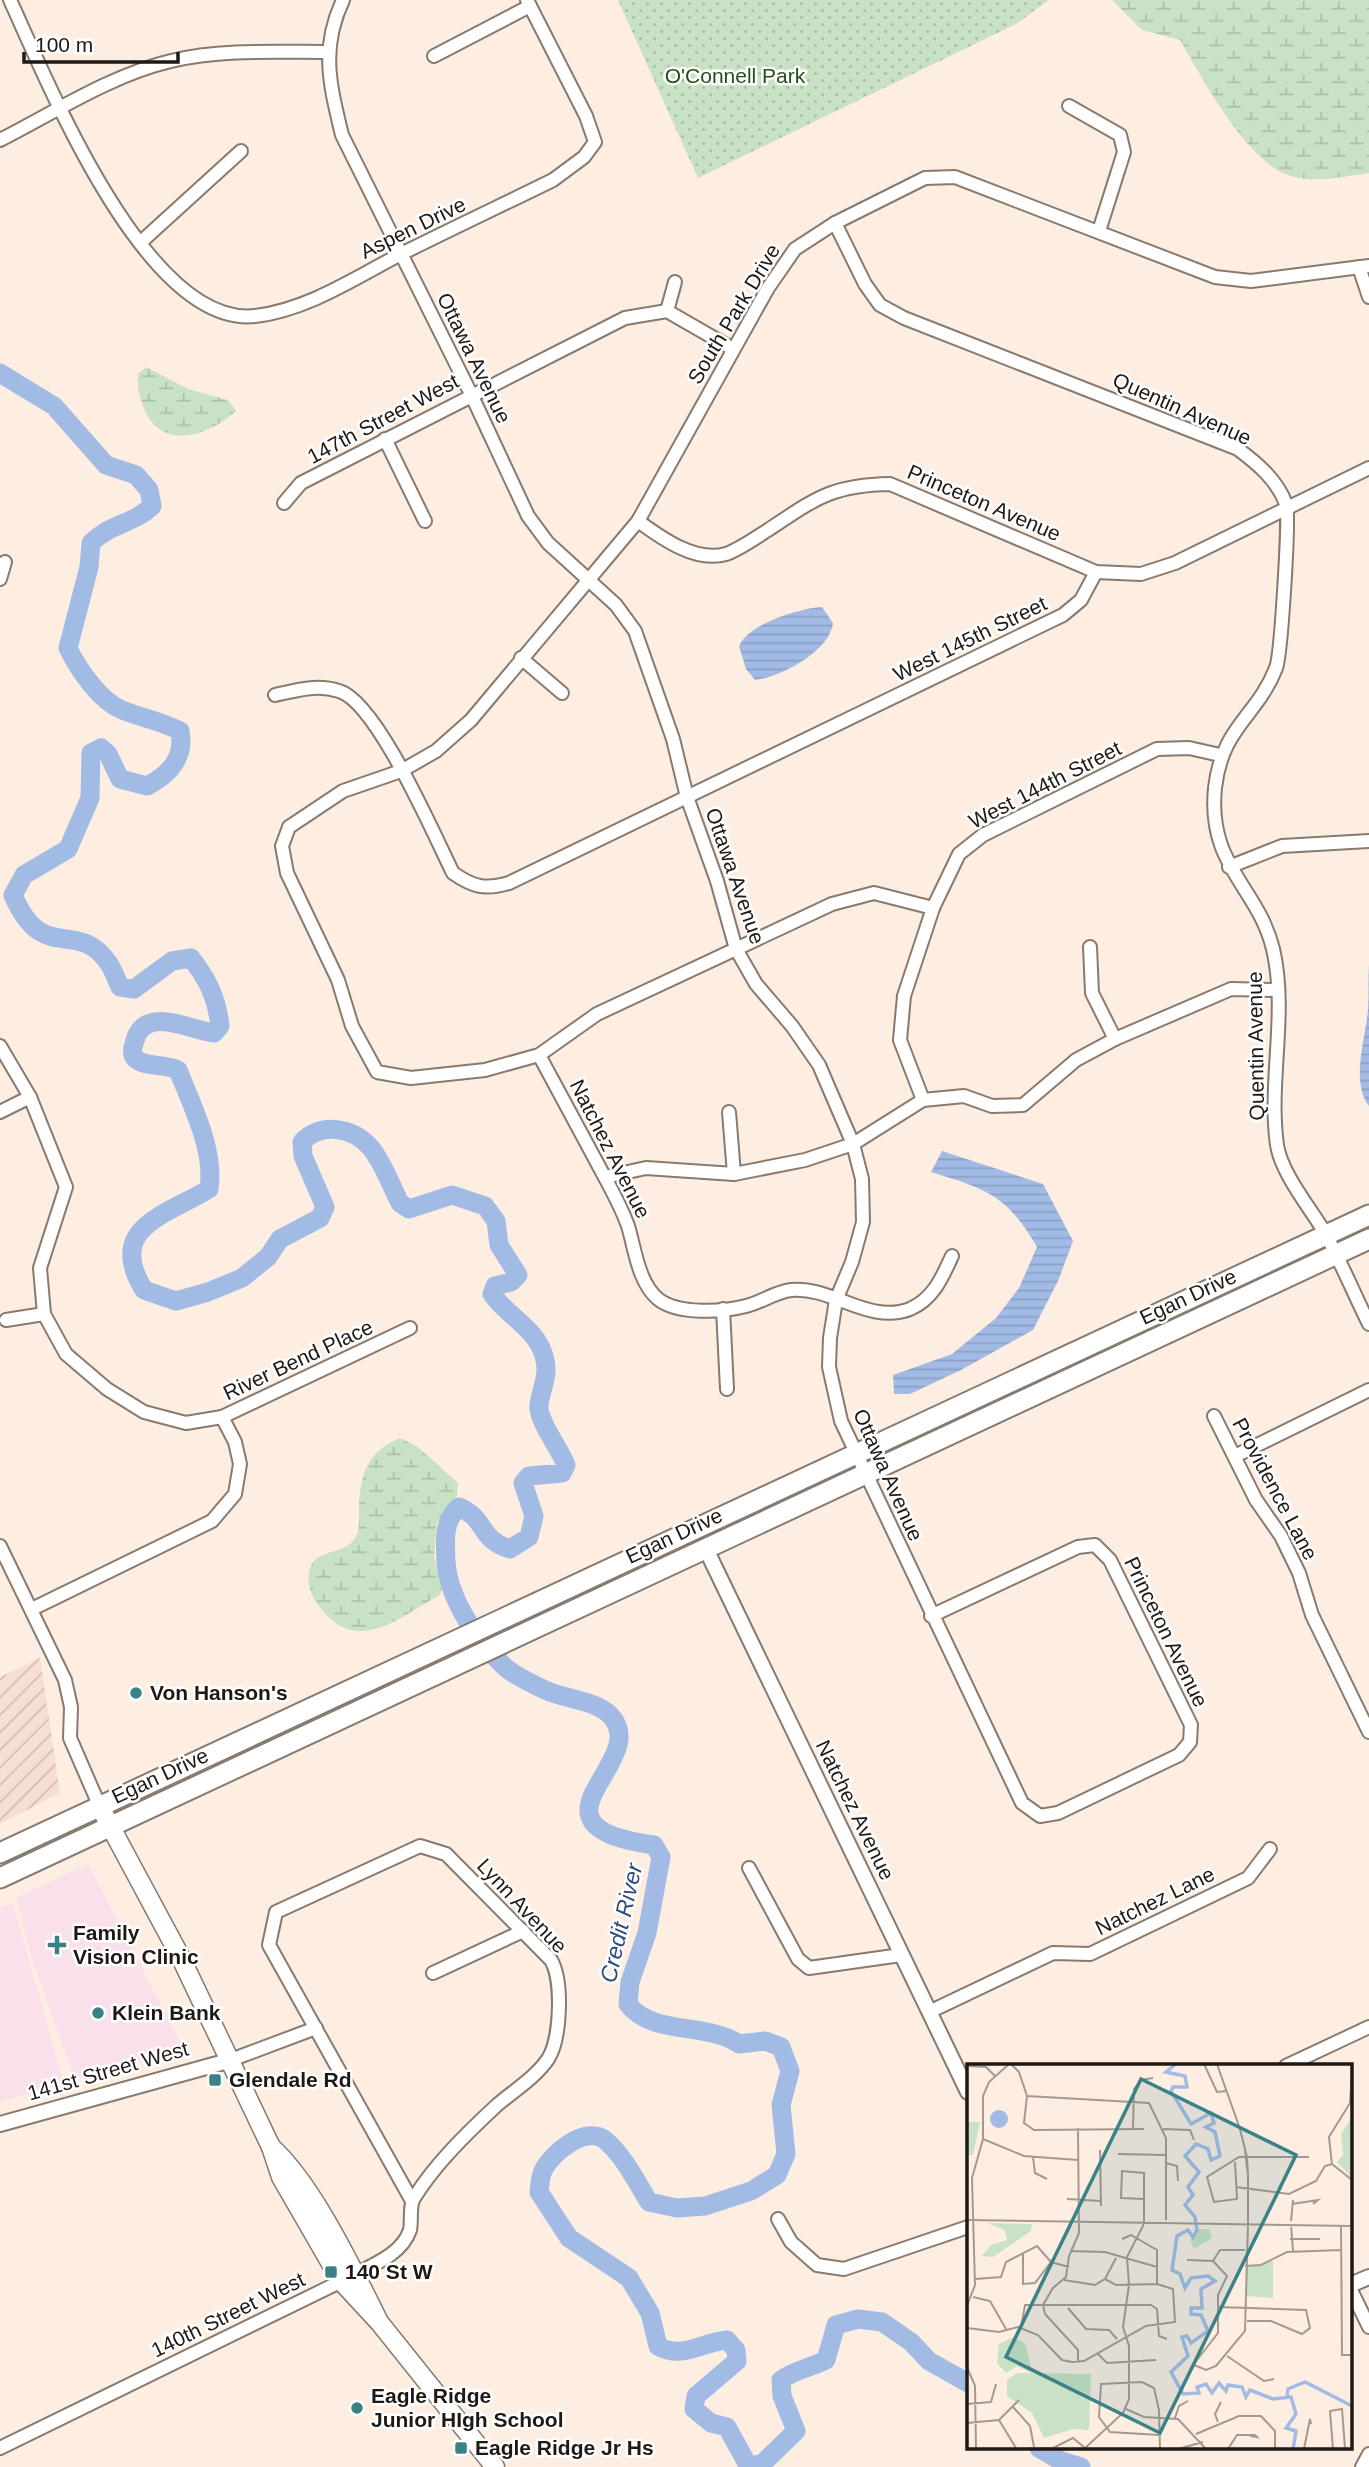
<svg xmlns="http://www.w3.org/2000/svg" width="1369" height="2467" font-family="Helvetica,sans-serif">
	<defs>
		<pattern id="industrial-furrows" width="10" height="10" patternUnits="userSpaceOnUse" patternTransform="scale(1.75)"><rect width="10" height="10" fill="#f6ded4"/><path d="M-1 1l2-2M0 10L10 0M9 11l2-2" fill="none" stroke="#d2beb5"/></pattern>
		<pattern id="wetland-marsh" width="20" height="14" patternUnits="userSpaceOnUse" patternTransform="scale(1.75)"><rect width="20" height="14" fill="#c9e1c4"/><path d="M1 5h8M5 5V1M11 12h8M15 12V8" fill="none" stroke="#acc0a8"/></pattern>
		<pattern id="park-dots" width="8" height="8" patternUnits="userSpaceOnUse" patternTransform="scale(1.75)"><rect width="8" height="8" fill="#c9e1c4"/><path d="M2 2h.1M6 6h.1" fill="none" stroke="#acc0a8" stroke-width="1.8" stroke-linecap="round"/></pattern>
		<pattern id="water-rules" width="6" height="5" patternUnits="userSpaceOnUse" patternTransform="scale(1.75)"><rect width="6" height="5" fill="#a2bbe5"/><path d="M0 2.5h6" fill="none" stroke="#8ba0c4"/></pattern>
	</defs>
	<rect width="100%" height="100%" fill="#feeee2"/>
	<g fill="#f9e0ea">
		<polygon points="88,1864 184,2049 75,2079 32,1960 16,1898"/>
		<polygon points="13,1903 64,2084 0,2102 0,1907"/>
	</g>
	<polygon fill="url(#industrial-furrows)" points="40,1658 60,1793 0,1824 0,1677"/>
	<g fill="url(#wetland-marsh)">
		<path d="M1112,0H1369V173C1342,177 1309,185 1283,173C1242,153 1202,78 1180,40L1142,30Z"/>
		<path d="M146,367L188,389L228,400L236,411C207,437 160,452 143,406C139,394 137,386 138,374Z"/>
		<path d="M400,1438L418,1447L458,1483L457,1496L437,1523L434,1556L442,1588L440,1595C398,1618 356,1657 319,1606C310,1595 305,1579 311,1566C318,1549 345,1555 355,1538C360,1531 359,1520 359,1512C360,1476 365,1453 400,1438Z"/>
	</g>
	<polygon fill="url(#park-dots)" points="618,0 1049,0 1016,24 698,178"/>
	<g fill="url(#water-rules)">
		<path d="M822,607L833,623C830,651 781,677 755,680L746,669L739,646C748,624 800,608 822,607Z"/>
		<path d="M1369,965V1106C1350,1081 1366,1038 1368,1009C1369,994 1368,979 1369,965Z"/>
		<path d="M942,1151L1043,1184L1073,1241L1058,1281L1033,1330L961,1370L910,1394H894L893,1375L952,1354L996,1318L1019,1288L1037,1247C1007,1195 986,1189 931,1172Z"/>
	</g>
	<g fill="none" stroke-linecap="round" stroke-linejoin="round">
		<g stroke="#a2bbe5" stroke-width="19">
			<path d="M0,373L54,406L106,465L136,475L149,490L152,506C132,525 111,523 91,543L89,567L68,648C78,669 100,701 122,710C142,718 161,721 180,731C185,758 170,774 147,786L120,779L108,754L101,748L91,753L90,798L68,849L24,875L13,895C43,965 75,918 107,961C113,968 116,979 120,987L134,989L172,961L191,958C208,980 217,998 220,1026L214,1033C188,1030 143,1003 134,1044C132,1050 131,1055 136,1059C147,1068 165,1063 178,1070C192,1106 215,1150 209,1189C167,1215 105,1227 144,1290L176,1301L208,1292L242,1278L268,1257L280,1239L320,1218L325,1207L303,1156L302,1142C321,1122 353,1127 371,1148C383,1163 391,1185 400,1203L409,1209L452,1195L485,1206L496,1221L499,1245L518,1275L511,1282L495,1286L492,1294C508,1317 536,1328 544,1356C550,1375 541,1388 539,1405C537,1420 560,1449 566,1465L562,1473L529,1476L523,1483L534,1516L529,1537L510,1549C478,1539 487,1519 459,1507C443,1521 445,1541 446,1561C448,1598 477,1641 504,1666C514,1676 533,1684 545,1690C564,1699 595,1700 610,1715C655,1761 511,1825 654,1845L661,1857L647,1933L630,1982L628,2004C652,2036 707,2022 739,2044L765,2041L781,2047L790,2071L781,2105L786,2154L777,2175L751,2191L705,2206L677,2208L649,2202C636,2181 624,2156 605,2140C586,2125 551,2153 543,2171C540,2176 540,2186 539,2192L569,2238L629,2278L650,2313L658,2346C682,2360 702,2342 727,2340L736,2350L737,2361L696,2396L694,2409L711,2423L727,2427L749,2467"/>
			<polyline points="1039,2448 1059,2460 1081,2467"/>
			<path d="M749,2467L763,2463L796,2431L782,2396L781,2380C794,2370 810,2368 826,2360L836,2325L858,2319L882,2322L911,2342L929,2361L968,2383"/>
		</g>
		<defs>
			<g id="minor">
				<path d="M10,0C47,80 146,328 255,316C307,310 355,278 401,254C451,229 502,205 553,180L584,157L595,142L586,116L527,0"/>
				<path d="M343,0C320,49 330,85 342,135L471,394L528,516L548,543L616,605L635,631L673,739L687,797L717,881L736,949L756,984L792,1026L819,1065L853,1144L862,1179L863,1222L852,1262L836,1300L830,1338L829,1367L841,1421L1022,1803L1040,1816L1058,1813L1179,1755L1190,1742L1191,1725L1110,1560L1095,1545L1078,1547L931,1616"/>
				<polyline points="434,56 530,6"/>
				<polyline points="1069,106 1120,135 1124,152 1099,231"/>
				<path d="M0,140C55,112 111,75 171,61C220,49 277,52 327,52"/>
				<path d="M835,223L865,284L880,305L904,318L1238,449C1258,464 1277,480 1286,504C1290,515 1281,656 1276,668C1257,717 1222,726 1215,788C1207,866 1258,887 1273,949C1288,1013 1268,1081 1277,1145C1281,1173 1311,1209 1325,1233C1341,1262 1354,1294 1369,1324"/>
				<polyline points="141,242 241,151"/>
				<polyline points="1359,267 1369,297"/>
				<polyline points="667,311 675,282"/>
				<polyline points="385,439 425,521"/>
				<polyline points="284,503 301,483 625,318 667,311 733,349"/>
				<path d="M638,521C660,537 695,563 726,554C740,549 755,538 768,530C815,499 831,485 890,484L1096,572L1141,574L1175,563L1369,468"/>
				<polyline points="0,579 5,562"/>
				<polyline points="521,658 562,693"/>
				<path d="M275,695C297,690 317,684 339,691C377,702 434,835 453,873C473,887 485,890 509,883L1063,615L1081,600L1096,572"/>
				<polyline points="1220,755 1189,748 1157,749 983,835 959,854 933,908 874,893 832,904 597,1014 539,1055 485,1070 411,1078 377,1072 352,1026 338,980 287,873 282,846 289,827 343,791 401,771 436,751 471,720 638,521 768,288 795,249 835,223 925,178 955,177 1215,277 1251,281 1369,266"/>
				<polyline points="1229,867 1282,846 1369,841"/>
				<polyline points="1090,947 1092,993 1115,1039"/>
				<polyline points="0,1046 30,1097 66,1187 40,1268 44,1314 66,1354 107,1389 144,1412 186,1423 222,1417 410,1328"/>
				<path d="M539,1055C558,1090 576,1124 595,1159C606,1180 620,1203 628,1226C635,1249 638,1282 658,1299C678,1315 723,1312 746,1306C762,1302 775,1292 791,1290C832,1286 869,1325 910,1309C933,1299 942,1278 952,1256"/>
				<polyline points="923,1100 900,1040 904,996 933,908"/>
				<polyline points="0,1112 30,1097"/>
				<polyline points="729,1112 734,1174"/>
				<polyline points="605,1177 646,1168 734,1174 805,1160 853,1144 923,1100 964,1096 992,1106 1023,1105 1076,1060 1115,1039 1231,989 1277,990"/>
				<polyline points="723,1309 727,1389"/>
				<polyline points="6,1320 44,1314"/>
				<polyline points="1214,1416 1256,1500 1281,1536 1299,1573 1312,1615 1369,1732"/>
				<polyline points="1235,1456 1369,1390"/>
				<polyline points="0,1546 65,1680 71,1707 70,1738 100,1807"/>
				<polyline points="32,1609 212,1521 235,1494 240,1464 235,1442 222,1417"/>
				<polyline points="749,1868 798,1959 809,1968 901,1955"/>
				<polyline points="433,1973 523,1931"/>
				<polyline points="929,2012 1053,1953 1090,1954 1113,1943 1248,1878 1270,1849"/>
				<polyline points="228,2061 316,2028"/>
				<polyline points="1286,2066 1369,2027"/>
				<polyline points="778,2219 791,2242 817,2265 844,2269 968,2227"/>
				<polyline points="1350,2288 1369,2327"/>
				<path d="M0,2448L348,2278C370,2266 402,2255 410,2230C412,2220 409,2206 414,2198C435,2164 467,2133 496,2106C512,2092 536,2077 548,2059C561,2039 563,1980 551,1960L446,1854L420,1846L276,1912L269,1945L412,2201"/>
				<polyline points="1362,2467 1369,2454"/>
			</g>
			<g id="tertiary">
				<polyline points="705,1547 968,2092"/>
				<polyline points="0,2124 228,2061"/>
				<polyline points="1350,2285 1369,2277"/>
			</g>
			<g id="secondary">
				<polyline points="100,1807 180,1956 271,2147"/>
				<path d="M379,2322C353,2270 313,2185 271,2147L281,2177L341,2281L379,2322L495,2467"/>
			</g>
			<g id="trunk">
				<polyline points="0,1853 1369,1215"/>
				<polyline points="0,1878 1369,1239"/>
			</g>
		</defs>
		<use href="#minor" stroke="#877a6f" stroke-width="16"/>
		<use href="#tertiary" stroke="#877a6f" stroke-width="18"/>
		<use href="#secondary" stroke="#877a6f" stroke-width="21"/>
		<use href="#trunk" stroke="#877a6f" stroke-width="23"/>
		<use href="#minor" stroke="#fff" stroke-width="12"/>
		<use href="#tertiary" stroke="#fff" stroke-width="14"/>
		<use href="#secondary" stroke="#fff" stroke-width="18"/>
		<use href="#trunk" stroke="#fff" stroke-width="19"/>
	</g>
	<g fill="#3a8286" stroke="#fff" stroke-width="2.5">
		<circle cx="136" cy="1693" r="7"/>
		<path d="M53.5 1934.5h7v7h7v7h-7v7h-7v-7h-7v-7h7z"/>
		<circle cx="98" cy="2013" r="7"/>
		<rect x="208" y="2073" width="14" height="14" rx="3.5"/>
		<rect x="324" y="2265" width="14" height="14" rx="3.5"/>
		<circle cx="357" cy="2408" r="7"/>
		<rect x="454" y="2441" width="14" height="14" rx="3.5"/>
	</g>
	<g text-anchor="middle" stroke-width="5" stroke-linejoin="round" paint-order="stroke">
		<g font-size="21" fill="#234f19" stroke="#fff">
			<text x="735" y="83">O'Connell Park</text>
		</g>
		<g font-size="21" fill="#1e1915" stroke="#fff">
			<text transform="translate(413 228) rotate(-26)" y="7">Aspen Drive</text>
			<text transform="translate(734 314) rotate(-59)" y="7">South Park Drive</text>
			<text transform="translate(474 358) rotate(64)" y="7">Ottawa Avenue</text>
			<text transform="translate(1182 409) rotate(24)" y="7">Quentin Avenue</text>
			<text transform="translate(383 419) rotate(-28)" y="7">147th Street West</text>
			<text transform="translate(984 503) rotate(23)" y="7">Princeton Avenue</text>
			<text transform="translate(970 639) rotate(-26)" y="7">West 145th Street</text>
			<text transform="translate(1045 785) rotate(-27)" y="7">West 144th Street</text>
			<text transform="translate(735 876) rotate(71)" y="7">Ottawa Avenue</text>
			<text transform="translate(1256 1046) rotate(-91)" y="7">Quentin Avenue</text>
			<text transform="translate(610 1149) rotate(63)" y="7">Natchez Avenue</text>
			<text transform="translate(1188 1297) rotate(-25)" y="7">Egan Drive</text>
			<text transform="translate(298 1360) rotate(-25)" y="7">River Bend Place</text>
			<text transform="translate(888 1475) rotate(66)" y="7">Ottawa Avenue</text>
			<text transform="translate(1275 1489) rotate(62)" y="7">Providence Lane</text>
			<text transform="translate(674 1536) rotate(-25)" y="7">Egan Drive</text>
			<text transform="translate(1166 1632) rotate(64)" y="7">Princeton Avenue</text>
			<text transform="translate(160 1776) rotate(-25)" y="7">Egan Drive</text>
			<text transform="translate(855 1810) rotate(64)" y="7">Natchez Avenue</text>
			<text transform="translate(1155 1901) rotate(-26)" y="7">Natchez Lane</text>
			<text transform="translate(522 1906) rotate(47)" y="7">Lynn Avenue</text>
			<text transform="translate(108 2071) rotate(-16)" y="7">141st Street West</text>
			<text transform="translate(228 2315) rotate(-26)" y="7">140th Street West</text>
		</g>
		<g font-size="21" font-weight="bold" fill="#1e1915" stroke="#fff" text-anchor="start">
			<text x="150" y="1700">Von Hanson's</text>
			<text x="73" y="1940">Family<tspan x="73" dy="24">Vision Clinic</tspan></text>
			<text x="112" y="2020">Klein Bank</text>
			<text x="229" y="2087">Glendale Rd</text>
			<text x="345" y="2279">140 St W</text>
			<text x="371" y="2403">Eagle Ridge<tspan x="371" dy="24">Junior HIgh School</tspan></text>
			<text x="475" y="2455">Eagle Ridge Jr Hs</text>
		</g>
		<g font-size="23" font-style="italic" fill="#2e4b81" stroke="#fff">
			<text transform="translate(621 1923) rotate(-77)" y="8">Credit River</text>
		</g>
	</g>
	<g transform="translate(967 2064)">
		<rect width="385" height="385" fill="#feeee2"/>
		<path d="M20,159L65,160L64,167L26,193L15,192L24,181L40,176L38,166ZM231,165H242L245,174L227,185L223,176ZM46,273L58,279L66,310L50,302L39,309L30,299L32,280Z" fill="#c9e1c4"/>
		<path d="M385,53V114L370,98L376,91L374,70ZM0,58H13L6,91H0ZM306,197V234L280,232V203ZM50,309L124,310L122,366L106,365L77,374L65,349L40,332V316Z" fill="#c9e1c4"/>
		<path d="M23 55a9 9 0 1 1 18 0a9 9 0 1 1-18 0Z" fill="#a2bbe5"/>
		<path fill="none" stroke="#a2bbe5" stroke-width="3.5" d="M209,0L199,8L218,12L220,23H206L204,27L224,60L244,49L247,59L239,63L248,68L253,92L244,96L241,85L229,80L218,92L232,108L221,123L226,131L218,141L228,153L230,166L226,173L221,166L210,172L205,206L213,210L218,224L224,214L241,212L248,217L234,225L235,244H224V250L234,251L241,267L224,279L220,272L215,273L221,292L204,308L216,330L232,329L230,323L239,320L245,329L252,319L259,327L261,321L275,323L279,333L283,326L306,335L324,333L329,350L319,364L329,367L326,385M320,332L321,325L338,318L385,342"/>
		<path fill="none" stroke="#a49990" stroke-width="2" d="M44,0L52,8L60,32M237,0L250,28L260,27M250,0L273,65L280,93L281,112L278,86M0,2L19,3L29,13M60,32L182,39L199,74V156M60,32L57,59L67,66L177,65M166,65L167,25L174,16L186,14M196,65L223,66L227,76M16,75L57,92L111,96M133,86L134,142M151,90L199,91M66,93L68,109L80,115M268,98L270,135L247,138L240,113L272,93H342M199,99L210,102L211,117M365,101L362,73L383,39L385,7M281,112V160M269,123L322,130L349,117L358,102L365,100L385,116M100,135L134,137M325,140L351,136L346,140M0,156L385,162M324,157L326,136M324,160L326,187M374,162L375,291H385M155,175L164,171L190,186V220M323,175H353M103,187L138,188L190,203M56,190V220L68,219L84,198M220,196L246,197M246,197L253,186H278M278,202L294,201L320,188L374,186M8,215L34,213L39,198L70,182L84,198L102,203M138,215L149,194M6,233L23,237L39,265M0,242L8,221L5,114L16,75V32L22,18L42,0M250,243L339,246L343,264L335,270L304,257H280M101,244L119,265L142,266L150,275M0,264L32,268L51,263L71,271L95,296L105,298L117,297L179,262L208,258L206,225L190,220L149,221L138,215L128,221L97,216M54,264L58,241H184L190,245L192,272L200,275M130,289L140,299L189,296M260,292L297,317L307,315M111,298V286L78,250L76,241L86,224L99,213L102,192L112,169L111,64M227,301L239,306L249,302L278,267L281,160M0,303L8,322L9,385M223,305L251,269V231L260,212L246,197M0,340L24,338L29,320M46,343L63,362L67,383M159,345L177,353L211,355L239,385M208,354L212,342L221,337M32,356L49,384M251,358L248,350L254,338M0,359L32,356L52,336M229,370L272,352H294L308,367V385M192,371L143,368L132,353L134,320L175,318L187,324L192,346L193,385M47,385L86,384L106,374L118,384M117,385L156,349L162,335V282L156,263L162,221L160,193L176,162L177,158V109L155,107L154,134L177,135M211,385L236,378M261,385L270,371H288L290,373L283,372M337,385L343,355L344,360M366,385L363,347L375,345L378,385"/>
		<path fill="#3a8286" fill-opacity="0.15" stroke="#3a8286" stroke-width="3.5" d="M174,15L329,91L193,369L39,293Z"/>
		<rect width="385" height="385" fill="none" stroke="#1e1915" stroke-width="3.5"/>
	</g>
	<path d="M24 52v10h154v-10" fill="none" stroke="#1e1915" stroke-width="3.5"/>
	<text x="35" y="52" font-size="21" fill="#1e1915" stroke="#ffffff" stroke-width="5" paint-order="stroke">100 m</text>
</svg>
